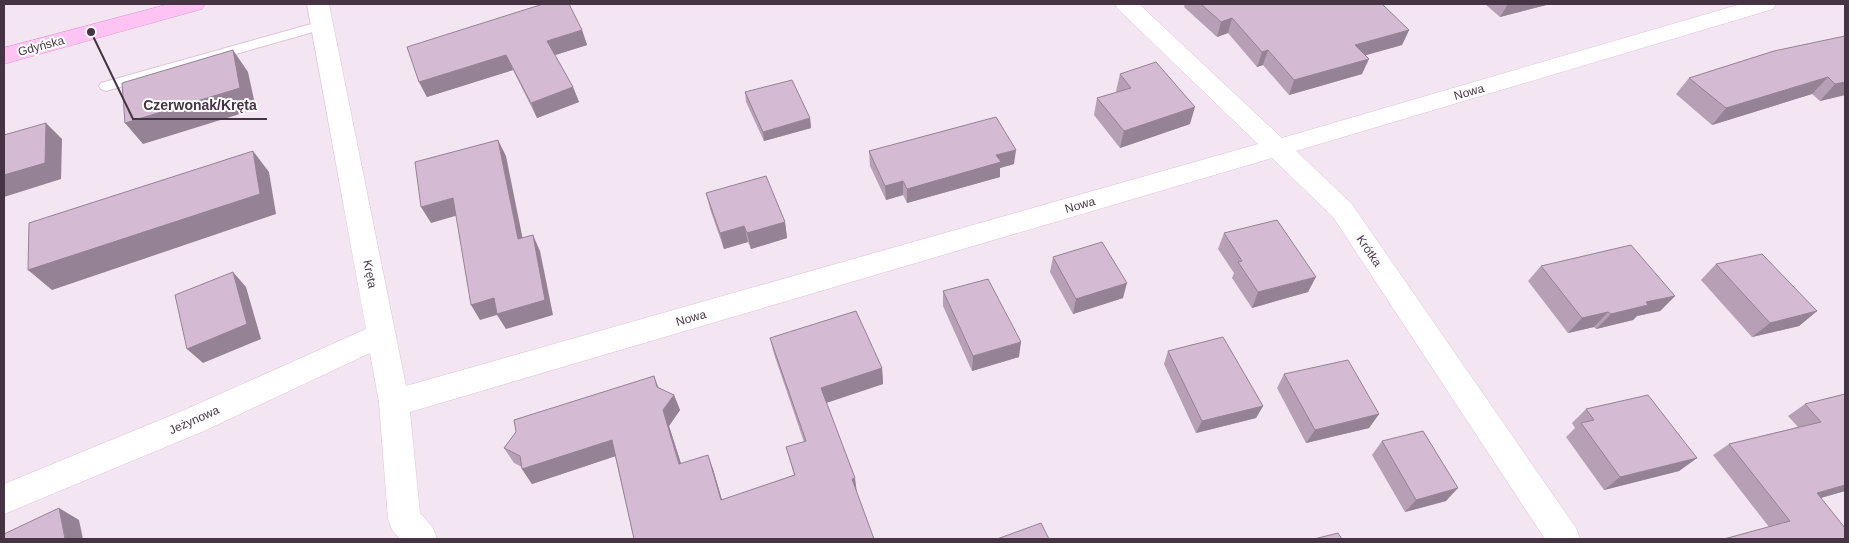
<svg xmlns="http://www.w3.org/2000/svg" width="1849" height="543" font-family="Helvetica,sans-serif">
	<rect width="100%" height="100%" fill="#f3e5f1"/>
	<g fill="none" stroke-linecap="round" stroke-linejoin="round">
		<defs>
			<polygon id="lane" points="322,21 327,22 329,25 327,28 106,91 101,89 99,86 101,83"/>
			<polygon id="street" points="307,4 329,4 406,386 1258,144 1118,9 1115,4 1139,4 1282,138 1741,4 1776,4 1773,9 1296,151 1351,203 1576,528 1580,539 1545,539 1333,217 1272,158 410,412 420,513 433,528 437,539 400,539 392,530 388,519 379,403 370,353 204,431 4,514 4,484 182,411 366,329"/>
			<polygon id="secondary" points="169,4 205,4 202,9 4,64 4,48"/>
		</defs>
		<use href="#lane" stroke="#ddc4da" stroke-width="2"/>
		<use href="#street" stroke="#ddc4da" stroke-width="1"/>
		<use href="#secondary" stroke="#e19bd5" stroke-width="1"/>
		<use href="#lane" fill="#fff" fill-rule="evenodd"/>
		<use href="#street" fill="#fff" fill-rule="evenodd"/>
		<use href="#secondary" fill="#ffc3f3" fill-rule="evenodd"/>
	</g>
	<g fill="#b7a0b6">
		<polygon points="1185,4 1382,4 1409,30 1402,45 1365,55 1362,74 1289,95 1263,65 1257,67 1228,33 1217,37 1184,7"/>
		<polygon points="1485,4 1550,4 1500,17"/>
		<polygon points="582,30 587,45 555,55 573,87 579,102 537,118 513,70 427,97 419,82"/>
		<polygon points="1845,36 1845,95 1820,101 1812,94 1712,125 1676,94 1689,78"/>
		<polygon points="1120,74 1190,124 1120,148 1094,115 1097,98 1117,92 1116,91"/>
		<polygon points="745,92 810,118 811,128 764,141 746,102"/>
		<polygon points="869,151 1014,164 1000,168 1000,177 907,203 903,195 886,200 870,166"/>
		<polygon points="706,193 785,222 787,238 751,249 748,242 724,249 710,209"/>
		<polygon points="1224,233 1308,292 1252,308 1232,278 1234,273 1218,249"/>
		<polygon points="1053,257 1123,298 1073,314 1050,272"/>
		<polygon points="1716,264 1817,311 1799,326 1752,337 1701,280"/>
		<polygon points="1541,266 1675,296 1660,311 1637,316 1633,320 1596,329 1594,327 1568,333 1528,281"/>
		<polygon points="943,291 1019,357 972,371 943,306"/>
		<polygon points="770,338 882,368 883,384 826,403 855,478 634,539 615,456 532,484 522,469 522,467 514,463 504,448 516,432 654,376 659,388 674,395 680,410 669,426 681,464 713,469 722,500 794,475 786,447 804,442 774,354"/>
		<polygon points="1168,351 1263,406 1256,418 1196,433 1164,364"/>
		<polygon points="1284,374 1379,414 1369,428 1306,443 1277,388"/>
		<polygon points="1845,394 1845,491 1821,498 1845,528 1769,527 1713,455 1729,444 1798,427 1788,416 1805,404"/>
		<polygon points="1586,409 1697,458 1679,471 1604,490 1566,437 1575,428 1572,423"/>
		<polygon points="1382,441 1446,501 1405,512 1372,455"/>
	</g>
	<g fill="#958294">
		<polygon points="1508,4 1550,4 1500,17"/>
		<polygon points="1232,18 1228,33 1217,37 1221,22"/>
		<polygon points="582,30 587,45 552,56 547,41"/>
		<polygon points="1409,30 1402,45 1349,60 1355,45"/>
		<polygon points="233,50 248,72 256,109 143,144 125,123"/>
		<polygon points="1268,50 1263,65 1257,67 1262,52"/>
		<polygon points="506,55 513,70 427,97 419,82"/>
		<polygon points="1369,59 1362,74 1289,95 1294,80"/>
		<polygon points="1828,77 1812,94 1712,125 1726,108"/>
		<polygon points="1845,82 1845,95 1820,101 1835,84"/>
		<polygon points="573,87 579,102 537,118 531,103"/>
		<polygon points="1195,107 1190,124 1120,148 1124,131"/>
		<polygon points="810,118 811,128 764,141 763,132"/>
		<polygon points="46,123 62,139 61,179 4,197 4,175"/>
		<polygon points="498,140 506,156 526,255 518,239"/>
		<polygon points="1016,150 1014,164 1000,168 1000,177 907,203 907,189 996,155"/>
		<polygon points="253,151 269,172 276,214 52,290 28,270"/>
		<polygon points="903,181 903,195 886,200 885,186"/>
		<polygon points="453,198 462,214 431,223 421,207"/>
		<polygon points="785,222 787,238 751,249 747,233"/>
		<polygon points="744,226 748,242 724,249 720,233"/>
		<polygon points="533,235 540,251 553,315 506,329 497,315 480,320 471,305"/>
		<polygon points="233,272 246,287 261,339 203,363 187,349"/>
		<polygon points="1316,277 1308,292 1252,308 1258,292"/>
		<polygon points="1127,283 1123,298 1073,314 1076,299"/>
		<polygon points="1675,296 1660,311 1637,316 1633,320 1596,329 1611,314 1646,302"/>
		<polygon points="1817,311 1799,326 1752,337 1770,323"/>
		<polygon points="1608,312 1594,327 1568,333 1582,318"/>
		<polygon points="1021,342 1019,357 972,371 973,356"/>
		<polygon points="882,368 883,384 823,404 821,388"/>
		<polygon points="674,395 680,410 669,426 686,479 679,464 663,410"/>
		<polygon points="1263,406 1256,418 1196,433 1202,421"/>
		<polygon points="1379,414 1369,428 1306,443 1315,430"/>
		<polygon points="612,440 619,455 532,484 522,469"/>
		<polygon points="708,455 713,469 726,514 721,500"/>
		<polygon points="1697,458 1679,471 1604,490 1620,477"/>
		<polygon points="855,478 857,493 852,479"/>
		<polygon points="1845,485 1845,491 1799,504 1817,493"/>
		<polygon points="1458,488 1446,501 1405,512 1416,500"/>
		<polygon points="59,508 79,520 83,539 65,539"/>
	</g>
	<g fill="#d5bad4" stroke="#958294">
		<polygon points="543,4 569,4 582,30 547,41 573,87 531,103 506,55 419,82 407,47"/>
		<polygon points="1201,4 1382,4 1409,30 1355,45 1369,59 1294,80 1268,50 1262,52 1232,18 1221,22"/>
		<polygon points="1845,36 1845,82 1835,84 1828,77 1726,108 1689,78 1774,51"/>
		<polygon points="233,50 240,88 125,123 122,83"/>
		<polygon points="1156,62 1195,107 1124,131 1097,98 1131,88 1120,74"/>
		<polygon points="792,80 810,118 763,132 745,92"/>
		<polygon points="996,117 1016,150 996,155 1001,162 907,189 903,181 885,186 869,151"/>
		<polygon points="46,123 45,163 4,175 4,135"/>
		<polygon points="498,140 518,239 533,235 545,300 497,314 494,298 471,305 453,198 421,207 415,162"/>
		<polygon points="253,151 260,194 28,270 29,223"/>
		<polygon points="766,176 785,222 747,233 744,226 720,233 706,193"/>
		<polygon points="1277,220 1316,277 1258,292 1238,262 1242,261 1224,233"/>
		<polygon points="1102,242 1127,283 1076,299 1053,257"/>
		<polygon points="1631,245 1675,296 1646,302 1648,305 1611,314 1608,312 1582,318 1541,266"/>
		<polygon points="1762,254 1817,311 1770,323 1716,264"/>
		<polygon points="233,272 247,324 187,349 175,295"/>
		<polygon points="988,279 1021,342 973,356 943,291"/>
		<polygon points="856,311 882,368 821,388 855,478 852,479 874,539 634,539 612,440 522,469 520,456 504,448 516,432 514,420 654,376 657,387 674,395 663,410 679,464 708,455 721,500 795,475 786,447 806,441 770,338"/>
		<polygon points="1223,337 1263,406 1202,421 1168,351"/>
		<polygon points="1348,360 1379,414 1315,430 1284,374"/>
		<polygon points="1845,394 1845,485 1817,493 1845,528 1845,539 1724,539 1790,521 1729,444 1821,422 1805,404"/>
		<polygon points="1648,395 1697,458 1620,477 1581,423 1594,420 1586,409"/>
		<polygon points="1423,431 1458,488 1416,500 1382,441"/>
		<polygon points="59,508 65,539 4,539 4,534"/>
		<polygon points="1041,523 1049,539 997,539"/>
		<polygon points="1338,533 1342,539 1314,539"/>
	</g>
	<g text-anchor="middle" stroke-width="4" stroke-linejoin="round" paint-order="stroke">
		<g font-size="12" fill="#463445" stroke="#fff">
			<text transform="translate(41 46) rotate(-15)" y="4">Gdyńska</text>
			<text transform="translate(1469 92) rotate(-16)" y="4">Nowa</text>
			<text transform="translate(1080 205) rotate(-16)" y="4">Nowa</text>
			<text transform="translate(1369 251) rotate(56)" y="4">Krótka</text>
			<text transform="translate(370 274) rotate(79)" y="4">Kręta</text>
			<text transform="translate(691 318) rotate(-16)" y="4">Nowa</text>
			<text transform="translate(194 420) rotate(-24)" y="4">Jeżynowa</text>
		</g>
	</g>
	<path fill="none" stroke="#463445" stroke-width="2" d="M91 32L133 119H267"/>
	<circle fill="#463445" stroke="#fff" stroke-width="2" cx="91" cy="32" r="5"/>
	<g font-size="14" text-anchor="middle" font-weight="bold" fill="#463445" stroke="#fff" stroke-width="4" stroke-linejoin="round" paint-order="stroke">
		<text x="200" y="110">Czerwonak/Kręta</text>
	</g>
	<rect width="1849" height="543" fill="none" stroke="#463445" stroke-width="10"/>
</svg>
